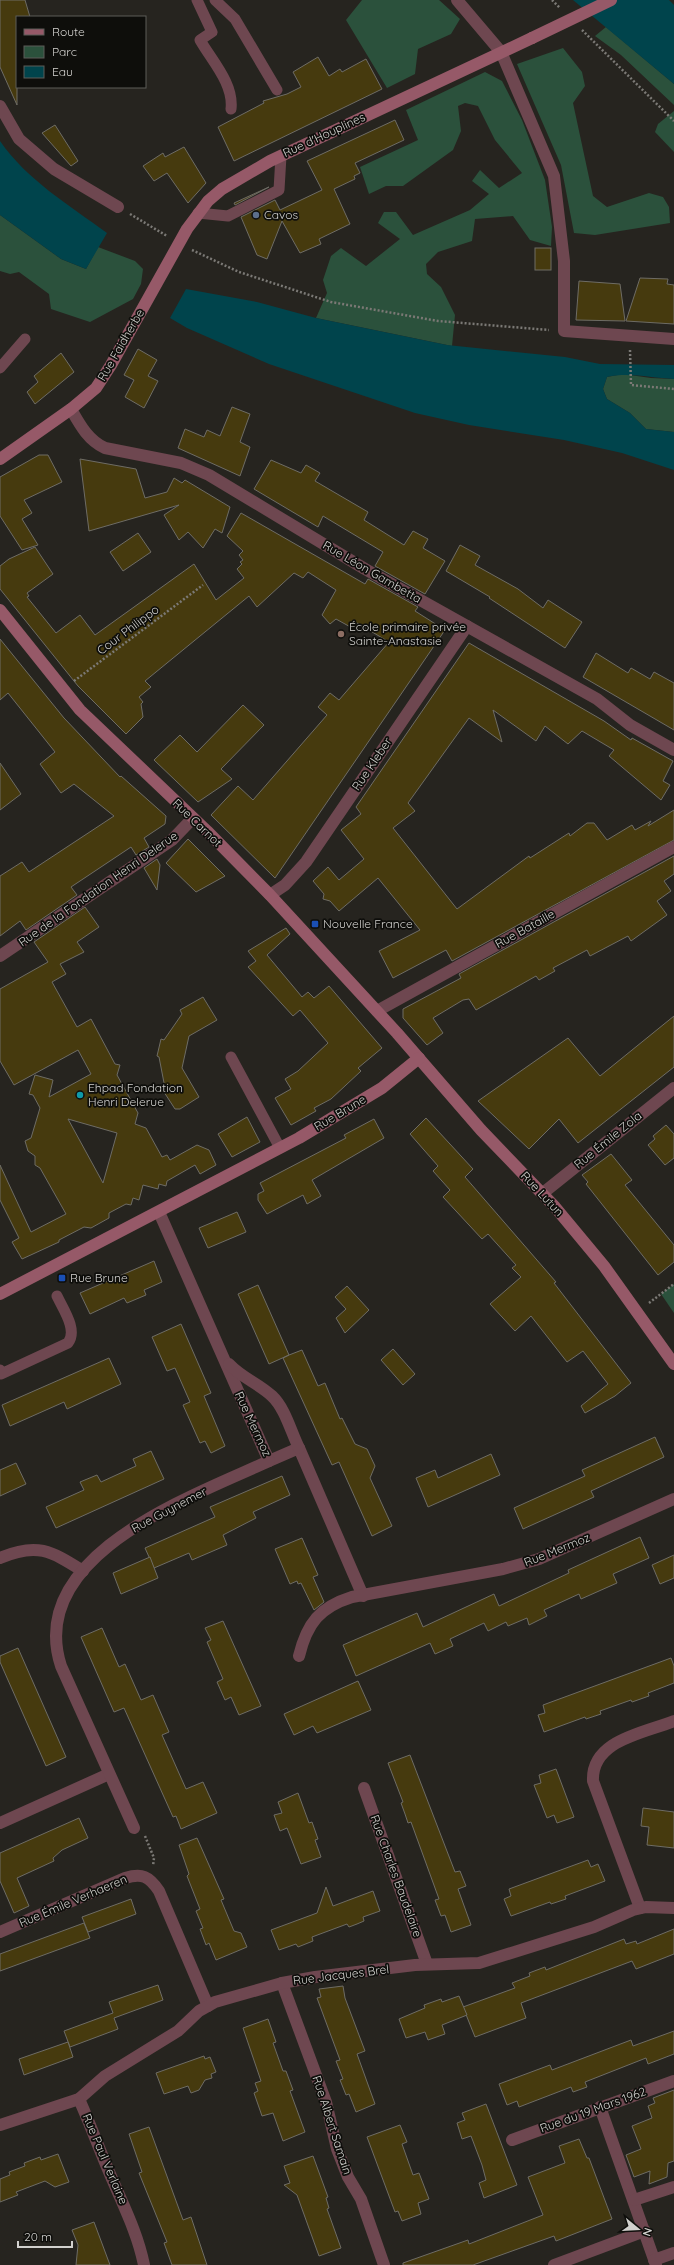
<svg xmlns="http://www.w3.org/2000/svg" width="674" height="2265" font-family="Quicksand,sans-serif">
	<rect width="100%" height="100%" fill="#26241f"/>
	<g fill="#2b513c">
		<polygon points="362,0 439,0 460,19 451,34 418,49 415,74 387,88 346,20"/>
		<polygon points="606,27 674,84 674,105 621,55 595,36"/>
		<polygon points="563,48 582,72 585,86 573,103 593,196 607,207 649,193 663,197 669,207 670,223 595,235 574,233 561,165 517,64"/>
		<polygon points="485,72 502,81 522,120 545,180 552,227 551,246 530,240 513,216 475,219 472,241 438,252 426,264 427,274 441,287 455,315 452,346 316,318 327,293 323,280 331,256 341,248 366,266 400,239 378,223 384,212 396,212 413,235 470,210 489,194 472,181 480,170 499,188 522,173 495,140 478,106 465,103 458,106 461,131 453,150 403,186 386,186 369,194 360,167 418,140 406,110"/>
		<polygon points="674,111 674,152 655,132 658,124"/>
		<polygon points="0,215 61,259 86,269 98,247 135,261 143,269 141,284 133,299 90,322 51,309 49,294 19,272 10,274 0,271"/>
		<polygon points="623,374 651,378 674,379 674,432 646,429 630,413 607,399 603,389 607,377"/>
		<polygon points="674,1284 674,1313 661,1294"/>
	</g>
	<g fill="#00444c">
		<polygon points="573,0 669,0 674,5 674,84"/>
		<path d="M0,141C27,180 69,205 107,233L86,269L61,259L0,215Z"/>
		<path d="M186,289L257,302L316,318L447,345L565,357L600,364L674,365V379C651,378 629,372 607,377L603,389L607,399L630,413L646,429L674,432V470L622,453L564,440L469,425L415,413L269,364L187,328L170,318Z"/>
	</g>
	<g fill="#463a0e" stroke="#6e6c65" fill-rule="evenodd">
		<polygon points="0,0 25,0 30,17 17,17 17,105 0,67"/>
		<polygon points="318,57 329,76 340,69 342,72 366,59 382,89 234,161 218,127 264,103 263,101 287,94 301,87 293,72"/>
		<polygon points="395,120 404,140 355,163 360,173 354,176 355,179 334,189 350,224 319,239 321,244 300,253 282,221 267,259 257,255 241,217 275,200 280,210 322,190 307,161"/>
		<polygon points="55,125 78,161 71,166 42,133"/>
		<polygon points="184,147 206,183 188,203 167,173 154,181 143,166 163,153 165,157"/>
		<polygon points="269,187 235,205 234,203"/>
		<rect x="535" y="248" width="16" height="22"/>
		<polygon points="640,278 668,279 667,284 674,285 674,324 626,321"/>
		<polygon points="579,281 620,284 625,321 576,320"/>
		<polygon points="138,349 157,360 148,376 158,381 144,408 125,397 134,380 124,375"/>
		<polygon points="61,353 74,372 35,404 27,392 38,382 34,376"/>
		<polygon points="232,407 250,414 240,442 250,447 240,476 178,448 185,429 204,437 207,430 220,436"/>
		<polygon points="39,455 48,455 62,482 24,500 32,513 22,519 38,545 22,550 0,516 0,477"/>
		<polygon points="80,459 136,469 145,498 167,492 174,478 182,483 185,480 230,507 222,533 215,529 203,548 188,532 179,540 164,515 179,505 89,531"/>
		<polygon points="271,460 301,473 306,465 320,473 315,481 368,512 364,520 404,545 413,531 428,539 423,548 445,561 425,594 375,566 383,552 323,516 318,527 254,489"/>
		<polygon points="241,513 365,584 368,579 418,607 415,611 445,630 275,878 211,815 238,786 253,800 327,715 318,707 330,693 339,700 389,642 357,623 354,629 336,619 330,624 322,615 336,590 308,572 303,578 294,573 257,607 249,596 145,681 151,687 139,697 143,702 141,704 143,717 126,734 78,686 0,589 0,566 9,559 35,547 53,574 27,593 29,596 27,597 56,633 80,615 95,635 194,564 216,600 244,578 237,569 242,564 240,562 243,560 239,555 243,551 227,536"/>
		<polygon points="138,533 151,552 123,571 110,552"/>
		<polygon points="460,545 480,556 475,565 518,589 543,608 548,600 582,622 565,648 489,598 490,597 446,571"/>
		<polygon points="0,639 64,718 120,777 121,776 166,816 165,824 144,838 149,847 136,855 131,847 71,887 77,895 26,930 20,921 0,936 0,876 22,862 29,872 114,816 74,784 61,793 40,764 55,752 8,693 0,700"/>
		<polygon points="469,643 604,721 631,740 632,738 673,761 663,781 670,785 661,800 609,756 614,750 582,731 568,744 545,726 536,741 493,710 502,742 469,718 408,803 415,811 393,828 457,909 529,856 530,858 569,833 570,836 587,823 594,823 607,840 632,825 635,830 651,821 648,826 674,810 674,840 452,961 446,950 393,978 379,951 420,930 378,878 339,911 330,901 323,899 324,894 313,881 328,867 339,880 364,859 341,830 361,814 356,807"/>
		<polygon points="596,653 628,673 631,668 650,679 654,672 674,683 674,730 583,677"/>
		<polygon points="243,705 264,725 221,769 232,779 198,802 154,760 180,735 197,752"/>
		<polygon points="0,763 21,794 0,810"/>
		<polygon points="188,839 225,876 196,892 166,863"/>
		<polygon points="674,856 674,874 664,881 671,891 657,901 667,915 631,941 628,936 590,956 587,950 553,968 555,971 539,980 536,976 476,1010 469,999 463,1000 433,1018 443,1033 427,1045 403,1018 403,1009 461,978 459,974"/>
		<polygon points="157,859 160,865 157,890 144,868"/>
		<path d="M85,907L99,927L77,942L84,952L60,964L66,974L52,982L77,1027L91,1019L115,1064L120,1065L117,1075L138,1113L135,1124L146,1128L162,1157L167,1155L170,1160L197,1145L209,1150L216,1165L200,1174L195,1165L167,1181L166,1186L159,1184L158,1189L143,1185L139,1200L133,1198L131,1205L126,1204L109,1213V1218L91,1228L84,1227L59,1240V1242L22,1259L12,1242L19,1238L0,1200V1165L31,1232L66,1214L40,1168L35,1165V1156L28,1151L25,1141L31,1138L40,1108L33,1095L29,1094L35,1075L53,1080L49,1097L91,1074L78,1050L14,1085L0,1061V989L48,962L34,942ZM68,1119L117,1133L103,1183Z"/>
		<polygon points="286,928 290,934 267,955 302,997 308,992 314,998 329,986 382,1048 358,1068 361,1071 331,1099 314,1108 316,1111 291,1125 275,1098 291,1089 285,1079 298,1071 328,1043 300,1010 293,1016 248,967 256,961 248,951"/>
		<polygon points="203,997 217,1020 189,1036 182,1068 199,1097 180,1109 175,1109 162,1089 165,1088 159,1057 157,1056 161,1039 164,1040 182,1014 180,1010"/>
		<polygon points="674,1016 674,1067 578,1143 559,1119 529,1149 478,1101 568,1038 600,1076"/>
		<polygon points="247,1117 260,1142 232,1157 218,1134"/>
		<polygon points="426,1118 473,1169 465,1177 556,1282 554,1283 631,1383 615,1396 585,1413 581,1406 608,1384 583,1351 567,1362 531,1316 515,1331 490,1304 521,1277 512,1268 516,1265 488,1234 482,1239 443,1197 450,1190 433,1171 438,1166 410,1134"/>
		<polygon points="374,1119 384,1138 312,1180 321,1196 307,1204 303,1195 267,1214 258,1200 258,1194 264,1191 260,1183 346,1138 344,1135"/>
		<polygon points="666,1125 674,1134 674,1158 665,1165 648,1145 655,1139 653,1136"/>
		<polygon points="611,1154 632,1180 625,1185 674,1245 674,1262 658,1275 586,1184 588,1182 582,1175"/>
		<polygon points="237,1212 246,1232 208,1248 199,1228"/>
		<polygon points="154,1261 162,1282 144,1290 146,1295 127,1303 124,1298 90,1314 80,1293"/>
		<polygon points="258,1285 289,1355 302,1350 318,1386 325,1383 340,1419 342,1418 355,1444 367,1449 375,1466 370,1478 392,1526 372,1536 339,1462 332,1465 283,1358 289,1355 269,1364 238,1294"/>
		<polygon points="347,1286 369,1310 345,1333 336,1318 346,1309 335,1297"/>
		<polygon points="181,1324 211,1393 204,1396 225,1446 211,1453 205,1441 200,1443 183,1405 190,1402 175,1368 167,1371 152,1337"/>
		<polygon points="393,1349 415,1374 403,1385 381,1360"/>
		<polygon points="109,1358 121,1384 67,1409 64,1402 10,1426 2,1405"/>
		<polygon points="655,1437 664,1457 591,1491 594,1497 523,1529 514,1508 585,1476 582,1470"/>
		<polygon points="151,1451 164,1479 56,1528 46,1507 84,1490 80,1482 97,1475 101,1482 136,1466 133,1459"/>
		<polygon points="491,1454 500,1475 428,1507 416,1478 435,1470 438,1478"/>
		<polygon points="16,1463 26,1484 0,1496 0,1470"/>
		<polygon points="282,1476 290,1495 253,1512 256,1518 223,1535 227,1545 192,1560 189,1553 154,1568 145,1548 215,1517 210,1507"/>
		<polygon points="640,1537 649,1558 613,1574 617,1583 581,1599 579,1594 544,1610 547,1616 529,1625 527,1618 508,1626 506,1622 488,1631 484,1623 450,1639 453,1646 435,1654 430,1643 356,1676 343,1645 417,1613 423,1627 494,1594 499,1606 569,1573 568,1570"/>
		<polygon points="302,1538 318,1575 313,1577 324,1602 314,1610 301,1583 298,1584 297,1581 290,1584 275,1549"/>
		<polygon points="674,1555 674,1578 660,1584 652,1565"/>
		<polygon points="150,1557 158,1578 121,1594 113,1573"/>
		<polygon points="223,1621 261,1706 239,1715 231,1697 225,1700 217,1682 223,1679 207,1642 211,1640 205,1628"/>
		<polygon points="102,1628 119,1667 125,1664 141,1700 153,1695 169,1732 162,1735 186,1789 203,1782 217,1813 181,1829 176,1816 173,1817 124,1708 114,1712 81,1637"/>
		<polygon points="18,1648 66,1757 46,1766 0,1662 0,1656"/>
		<polygon points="671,1658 674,1666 674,1683 648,1693 649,1696 632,1702 631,1700 600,1711 601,1714 586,1719 585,1717 544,1732 538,1715 545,1713 543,1705"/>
		<polygon points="358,1681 371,1710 317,1733 313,1726 294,1735 284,1714"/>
		<polygon points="410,1755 455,1872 460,1871 466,1886 458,1889 471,1925 451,1932 445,1915 441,1916 435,1900 439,1899 411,1822 408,1823 405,1814 401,1803 403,1802 388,1763"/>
		<polygon points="556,1769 574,1817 557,1823 554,1815 547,1818 534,1785 541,1783 539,1775"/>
		<polygon points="298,1793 309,1823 312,1822 318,1839 315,1840 321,1857 301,1864 287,1828 280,1831 274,1815 282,1813 278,1802"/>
		<polygon points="643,1808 674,1812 674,1848 647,1845 649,1827 641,1826"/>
		<polygon points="79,1818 88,1838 62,1850 53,1858 54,1861 17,1878 29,1906 14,1913 0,1881 0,1853"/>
		<polygon points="197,1838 224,1899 221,1900 234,1931 241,1933 247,1947 216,1960 209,1943 206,1945 200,1929 203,1928 196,1911 200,1909 187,1876 189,1874 179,1845"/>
		<polygon points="588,1860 591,1867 598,1864 605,1881 565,1896 566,1899 551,1904 550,1902 511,1916 504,1899 511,1896 509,1889"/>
		<polygon points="326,1887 333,1906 373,1891 380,1911 363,1917 364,1921 357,1924 349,1927 347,1924 312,1937 313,1941 298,1947 296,1944 279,1950 271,1930 317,1913"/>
		<polygon points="131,1899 136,1914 88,1932 82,1917"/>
		<polygon points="84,1923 90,1938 0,1971 0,1954"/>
		<polygon points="674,1929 674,1954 636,1969 632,1961 521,2003 526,2018 475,2037 463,2007 515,1988 512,1983 530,1976 529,1973 545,1967 546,1970 624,1939 626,1944 636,1941 637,1944"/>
		<polygon points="158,1985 163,2000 114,2018 118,2029 70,2047 64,2031 113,2013 109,2002"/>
		<polygon points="343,1986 345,1998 365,2051 357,2054 375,2104 356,2112 349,2094 346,2095 340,2080 343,2079 336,2061 340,2060 317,1998 321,1997 319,1989"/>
		<polygon points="459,1996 467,2015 442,2025 445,2034 428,2040 425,2032 406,2038 399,2019 425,2008 424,2005 441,1999 442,2002"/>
		<polygon points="268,2019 276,2042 273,2043 283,2071 286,2071 293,2090 290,2091 305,2132 283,2141 273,2113 262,2116 254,2093 258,2091 255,2083 261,2081 243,2028"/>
		<polygon points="674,2031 674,2054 648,2064 646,2058 585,2082 587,2087 573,2092 571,2087 519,2107 517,2101 507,2105 499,2084 550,2065 552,2070 631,2040 633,2046"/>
		<polygon points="68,2042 73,2057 24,2075 19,2059"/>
		<polygon points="204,2056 205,2059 210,2057 216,2072 211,2074 212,2078 205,2080 199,2090 191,2093 188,2086 164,2094 156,2073"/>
		<polygon points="674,2090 674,2161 668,2163 667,2177 649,2184 650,2171 634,2177 626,2155 641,2149 632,2126 652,2118 648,2106 655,2103 653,2098"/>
		<polygon points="486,2104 517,2185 484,2198 479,2183 486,2180 482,2165 471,2136 462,2139 457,2123 465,2120 462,2113"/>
		<polygon points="400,2125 407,2142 402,2144 413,2175 419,2173 429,2199 418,2203 421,2214 402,2221 398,2211 395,2212 367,2137"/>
		<polygon points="149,2127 183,2220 191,2217 207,2265 172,2265 164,2243 167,2242 139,2173 142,2172 129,2134"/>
		<polygon points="579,2139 587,2158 589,2158 612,2219 556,2241 554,2236 473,2265 403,2265 403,2263 468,2240 469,2244 543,2215 528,2177 565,2163 559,2146"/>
		<polygon points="58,2154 69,2182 55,2187 45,2181 16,2192 18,2195 0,2202 0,2179 10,2175 9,2172 25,2166 24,2163 40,2157 41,2160"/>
		<polygon points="313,2156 328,2197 326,2198 329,2208 327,2209 341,2248 319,2256 297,2195 284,2185 290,2183 284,2166"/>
		<polygon points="94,2222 110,2265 76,2265 78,2245 72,2230"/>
	</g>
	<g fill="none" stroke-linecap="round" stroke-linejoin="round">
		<g stroke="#7b7975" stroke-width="2.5" stroke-dasharray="2 2" stroke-linecap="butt">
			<polyline points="552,0 560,8"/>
			<polyline points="582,30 674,121"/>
			<polyline points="130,214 167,236"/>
			<polyline points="192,250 239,272 331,302 438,321 549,330"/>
			<polyline points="630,350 631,385 674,389"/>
			<polyline points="74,681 203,585"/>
			<polyline points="649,1303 674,1284"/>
			<polyline points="145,1836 154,1858 153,1866"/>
		</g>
		<g stroke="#6e4750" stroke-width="11">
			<path d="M197,0L212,32L200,40C212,61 234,84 231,109"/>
			<polyline points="215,0 235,19 277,90"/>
			<polyline points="198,213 228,216 279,190 281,156"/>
			<polyline points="0,368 25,339"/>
			<polyline points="231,1057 280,1148"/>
			<path d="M0,1370L1,1374L68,1343C78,1330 63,1309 57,1296"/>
		</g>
		<g stroke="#6e4750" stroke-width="12">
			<polyline points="457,0 501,52 554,176 564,261 564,331 674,339"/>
			<polyline points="0,106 19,139 54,169 118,207"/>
			<path d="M71,409C80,425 88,440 105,448L181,463L209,475L365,569L597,699L630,725L674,750"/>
			<polyline points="270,895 285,885 306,862 467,626"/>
			<polyline points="0,956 172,840 193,818"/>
			<polyline points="377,1011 674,847"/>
			<polyline points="543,1193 674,1088"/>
			<polyline points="159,1212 269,1461 299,1448 363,1596"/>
			<path d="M229,1364C242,1378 258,1383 272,1396C285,1408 291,1432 299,1448"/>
			<path d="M0,1558C37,1542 51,1551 83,1571"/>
			<path d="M299,1656C307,1623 320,1607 352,1597L503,1569L539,1559L674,1499"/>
			<polyline points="364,1788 427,1964"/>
			<polyline points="0,1823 109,1774"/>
			<path d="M134,1828L61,1666C25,1555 193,1496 269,1461"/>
			<path d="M640,1908L593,1781C591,1740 644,1733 674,1721"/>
			<path d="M0,1932L125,1878C142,1873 149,1876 159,1891L208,2006"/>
			<polyline points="282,1983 326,2102 337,2149 348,2177 361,2199 384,2265"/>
			<path d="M79,2099C91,2126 101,2154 113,2181C125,2209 138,2235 144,2265"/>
			<polyline points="600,2107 656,2265"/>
			<polyline points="0,2125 79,2099 105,2076 178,2031 199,2011 215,2002 282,1983 315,1977 415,1965 479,1963 594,1927 633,1910 646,1907 674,1908"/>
			<polyline points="512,2140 674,2081"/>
			<polyline points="634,2200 674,2187"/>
			<polyline points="654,2260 674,2253"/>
			<polyline points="554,2265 645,2231"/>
		</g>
		<g stroke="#965968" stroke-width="12">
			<polyline points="0,459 71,409 96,388 111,365 187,229 208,201 222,189 270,161 532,38"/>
			<polyline points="0,610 80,710 207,831 270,895 397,1033 481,1130 555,1207 604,1266 674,1364"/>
			<polyline points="0,1294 299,1138 382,1088 419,1058"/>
		</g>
		<polyline stroke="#965968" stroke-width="12" points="532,38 611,0"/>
	</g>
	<circle fill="#5c6f8a" stroke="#0e0e0b" stroke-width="1.5" cx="256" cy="215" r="4"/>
	<circle fill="#8d6e63" stroke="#0e0e0b" stroke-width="1.5" cx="341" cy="634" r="4"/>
	<g fill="#1a4fb4" stroke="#0e0e0b" stroke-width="1.5">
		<rect x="311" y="920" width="8" height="8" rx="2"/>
		<rect x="58" y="1274" width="8" height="8" rx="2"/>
	</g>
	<circle fill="#0f9aa8" stroke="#0e0e0b" stroke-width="1.5" cx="80" cy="1095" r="4"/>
	<g text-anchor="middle" stroke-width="3.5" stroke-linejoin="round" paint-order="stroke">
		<g font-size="12" fill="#d2d1ce" stroke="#0e0e0b">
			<text transform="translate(324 135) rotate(-25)" y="4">Rue d'Houplines</text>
			<text transform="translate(121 345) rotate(-60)" y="4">Rue Faidherbe</text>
			<text transform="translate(372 572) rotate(30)" y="4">Rue Léon Gambetta</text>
			<text transform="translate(128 630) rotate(-37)" y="4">Cour Philippo</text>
			<text transform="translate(372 764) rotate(-56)" y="4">Rue Kleber</text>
			<text transform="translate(197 823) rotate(44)" y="4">Rue Carnot</text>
			<text transform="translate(98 889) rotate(-35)" y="4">Rue de la Fondation Henri Delerue</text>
			<text transform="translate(525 929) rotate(-29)" y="4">Rue Bataille</text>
			<text transform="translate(340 1113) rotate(-31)" y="4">Rue Brune</text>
			<text transform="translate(608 1140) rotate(-39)" y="4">Rue Émile Zola</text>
			<text transform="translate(542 1194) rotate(47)" y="4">Rue Lutun</text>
			<text transform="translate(253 1424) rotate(65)" y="4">Rue Mermoz</text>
			<text transform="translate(169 1510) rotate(-28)" y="4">Rue Guynemer</text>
			<text transform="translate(557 1550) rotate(-22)" y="4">Rue Mermoz</text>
			<text transform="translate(396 1876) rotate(70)" y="4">Rue Charles Baudelaire</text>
			<text transform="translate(73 1901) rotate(-23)" y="4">Rue Émile Verhaeren</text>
			<text transform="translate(341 1975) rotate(-7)" y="4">Rue Jacques Brel</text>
			<text transform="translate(593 2110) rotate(-20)" y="4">Rue du 19 Mars 1962</text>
			<text transform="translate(332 2125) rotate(72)" y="4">Rue Albert Samain</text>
			<text transform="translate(105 2159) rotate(67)" y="4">Rue Paul Verlaine</text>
		</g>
		<g font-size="12" fill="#d2d1ce" stroke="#0e0e0b" text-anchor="start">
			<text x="264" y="219">Cavos</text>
			<text x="349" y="631">École primaire privée<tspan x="349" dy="14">Sainte-Anastasie</tspan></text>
			<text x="323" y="928">Nouvelle France</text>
			<text x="88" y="1092">Ehpad Fondation<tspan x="88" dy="14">Henri Delerue</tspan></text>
			<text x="70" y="1282">Rue Brune</text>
		</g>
	</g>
	<rect x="16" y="16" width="130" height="72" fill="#0e0e0b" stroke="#5c5c59"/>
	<rect x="24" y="29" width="20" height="6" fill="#965968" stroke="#5c5c59"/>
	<text x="52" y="36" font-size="12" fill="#d2d1ce">Route</text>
	<rect x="24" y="46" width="20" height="12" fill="#2b513c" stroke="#5c5c59"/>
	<text x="52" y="56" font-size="12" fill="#d2d1ce">Parc</text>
	<rect x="24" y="66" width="20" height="12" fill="#00444c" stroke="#5c5c59"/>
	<text x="52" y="76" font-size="12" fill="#d2d1ce">Eau</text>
	<g transform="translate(638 2229) rotate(108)" stroke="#0e0e0b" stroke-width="3" paint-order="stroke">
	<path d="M0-3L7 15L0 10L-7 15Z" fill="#d2d1ce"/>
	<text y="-6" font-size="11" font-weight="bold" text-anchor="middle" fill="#d2d1ce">N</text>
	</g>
	<path d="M18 2241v6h54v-6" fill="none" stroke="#d2d1ce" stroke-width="2"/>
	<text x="24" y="2241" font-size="12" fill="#d2d1ce" stroke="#0e0e0b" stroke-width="3" paint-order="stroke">20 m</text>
</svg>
